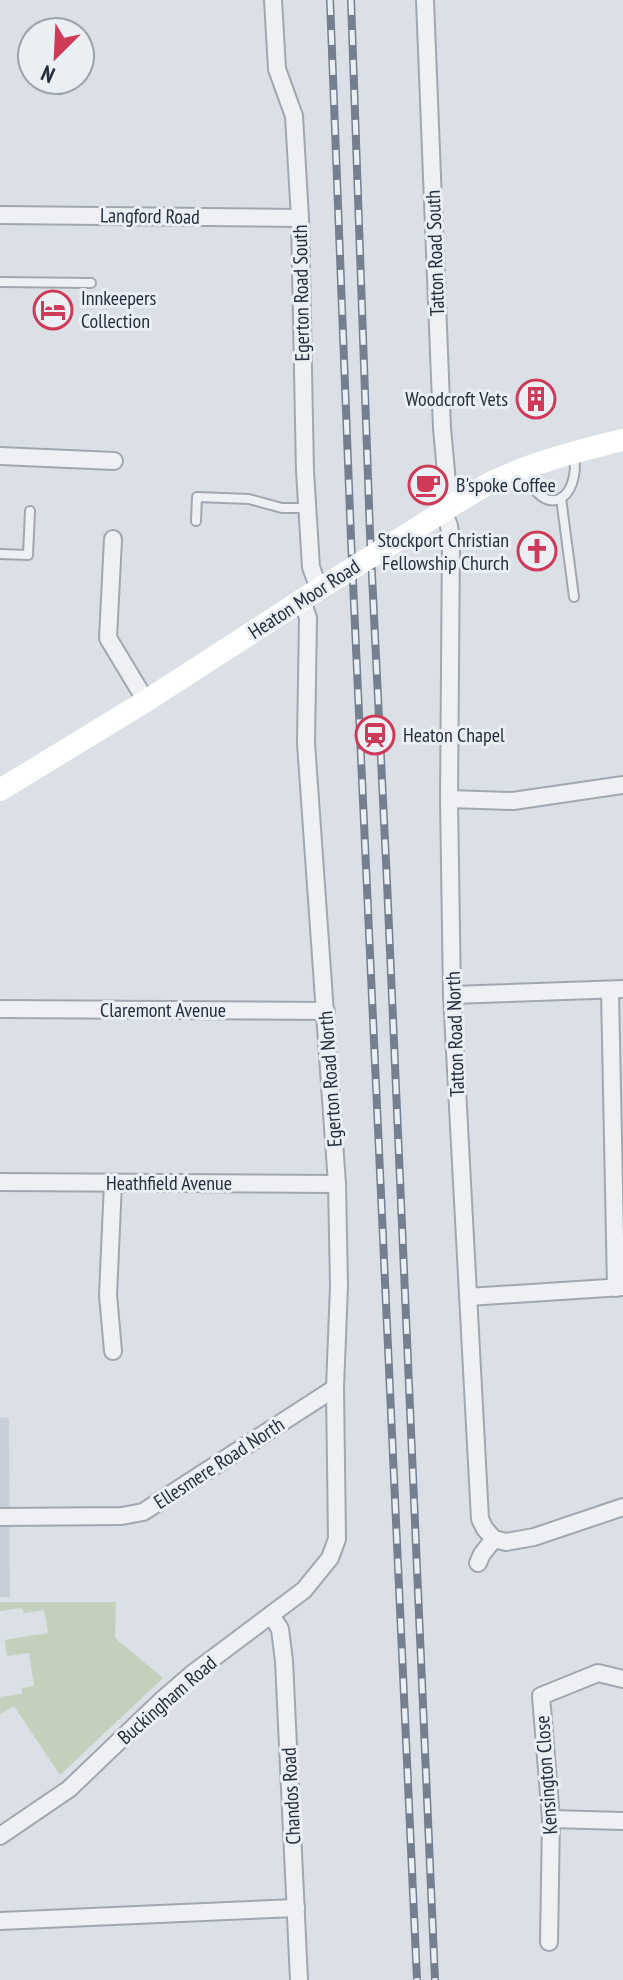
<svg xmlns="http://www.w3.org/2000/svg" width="623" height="1980" font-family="'PT Sans Narrow',sans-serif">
	<rect width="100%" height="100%" fill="#dbe0e6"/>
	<polygon fill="#c9cfd8" points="0,1417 9,1418 10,1597 0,1597"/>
	<polygon fill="#c2d0bc" points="0,1602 116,1602 115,1638 163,1678 60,1775 14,1706 0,1714 0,1697 22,1694 22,1688 34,1686 29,1653 7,1656 5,1640 48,1633 44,1610 24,1613 22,1608 0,1611"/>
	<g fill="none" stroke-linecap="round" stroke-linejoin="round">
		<defs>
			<g id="service">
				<polyline points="0,282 91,283"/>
				<path d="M524,472C545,521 581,501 574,453"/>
				<polyline points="561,498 574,597"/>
				<polyline points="196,521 197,497 249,499 282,508 307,508"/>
				<polyline points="0,554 28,555 30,511"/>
			</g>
			<g id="minor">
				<polyline points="273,0 277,69 294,116 300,218 305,471 311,567 319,589"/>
				<polyline points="425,0 442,428 448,494 455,505"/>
				<polyline points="0,215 300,218"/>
				<polyline points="0,456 114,461"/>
				<polyline points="444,512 449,526 451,539 449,799 452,995 480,1519 485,1529 494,1539 506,1542 534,1537 623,1507"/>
				<polyline points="113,539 108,638 146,701"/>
				<polyline points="449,799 513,801 623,785"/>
				<polyline points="610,990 616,1288"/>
				<polyline points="452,995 623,989"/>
				<polyline points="0,1009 326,1011"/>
				<polyline points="0,1182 337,1184"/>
				<polyline points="113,1183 108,1295 113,1351"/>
				<polyline points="468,1297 623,1287"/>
				<polyline points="0,1517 122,1516 143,1512 335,1388"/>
				<polyline points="478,1563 482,1554 494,1539"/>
				<polyline points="271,1615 280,1629 284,1661 299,1980"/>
				<polyline points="551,1819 623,1821"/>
				<polyline points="0,1836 69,1789 163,1699 192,1674 304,1590 330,1558 337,1539 335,1388 339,1286 337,1184 306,743 308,618 302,600"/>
				<polyline points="0,1921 296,1908"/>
				<polyline points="549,1942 551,1819 541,1696 598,1673 623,1679"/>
			</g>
		</defs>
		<use href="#service" stroke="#a1a7b0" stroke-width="12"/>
		<use href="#minor" stroke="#a1a7b0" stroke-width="20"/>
		<use href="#service" stroke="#eef0f4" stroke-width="8"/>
		<use href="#minor" stroke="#eef0f4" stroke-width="16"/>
		<g stroke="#fff" stroke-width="22">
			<path d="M406,535C434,518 463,497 492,482C534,462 578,451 623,440"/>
			<polyline points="0,790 146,701 319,589"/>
		</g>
		<defs>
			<g id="rail">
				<polyline points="330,0 351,539 417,1980"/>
				<polyline points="351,0 370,534 387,882 435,1980"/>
			</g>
		</defs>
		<use href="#rail" stroke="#748090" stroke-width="8"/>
		<use href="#rail" stroke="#eaeff4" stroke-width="5" stroke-dasharray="15" stroke-linecap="butt"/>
		<polyline stroke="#fff" stroke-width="22" points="319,589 406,535"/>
	</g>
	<defs>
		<symbol id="hotel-ring" viewBox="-11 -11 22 22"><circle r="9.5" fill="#eaeff4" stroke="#d03a59" stroke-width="1.5"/><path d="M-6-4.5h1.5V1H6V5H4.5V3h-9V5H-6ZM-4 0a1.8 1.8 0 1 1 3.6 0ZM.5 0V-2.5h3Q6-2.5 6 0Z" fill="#d03a59"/></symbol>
		<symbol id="building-ring" viewBox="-11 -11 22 22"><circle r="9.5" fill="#eaeff4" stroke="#d03a59" stroke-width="1.5"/><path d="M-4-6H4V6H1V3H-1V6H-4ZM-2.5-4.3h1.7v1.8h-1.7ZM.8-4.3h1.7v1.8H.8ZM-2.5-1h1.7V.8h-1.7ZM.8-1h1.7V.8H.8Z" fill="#d03a59"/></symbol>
		<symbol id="cafe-ring" viewBox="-11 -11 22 22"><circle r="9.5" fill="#eaeff4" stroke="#d03a59" stroke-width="1.5"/><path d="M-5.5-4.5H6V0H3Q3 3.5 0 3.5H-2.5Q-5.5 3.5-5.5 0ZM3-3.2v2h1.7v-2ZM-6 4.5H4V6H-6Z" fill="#d03a59"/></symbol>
		<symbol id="church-ring" viewBox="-11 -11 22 22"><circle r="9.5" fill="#eaeff4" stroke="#d03a59" stroke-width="1.5"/><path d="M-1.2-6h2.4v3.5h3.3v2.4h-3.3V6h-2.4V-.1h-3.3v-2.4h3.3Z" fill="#d03a59"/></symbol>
		<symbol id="station-ring" viewBox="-11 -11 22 22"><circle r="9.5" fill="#eaeff4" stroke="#d03a59" stroke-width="1.5"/><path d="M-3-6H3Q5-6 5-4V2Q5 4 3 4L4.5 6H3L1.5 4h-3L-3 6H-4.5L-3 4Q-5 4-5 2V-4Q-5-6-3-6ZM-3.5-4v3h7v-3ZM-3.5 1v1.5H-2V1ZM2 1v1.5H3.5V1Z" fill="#d03a59"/></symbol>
	</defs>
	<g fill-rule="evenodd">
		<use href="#hotel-ring" x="31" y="288" width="44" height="44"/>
		<use href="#building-ring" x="514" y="377" width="44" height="44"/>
		<use href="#cafe-ring" x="406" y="463" width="44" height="44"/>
		<use href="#church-ring" x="515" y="529" width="44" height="44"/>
		<use href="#station-ring" x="353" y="713" width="44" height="44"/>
	</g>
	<g text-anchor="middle" stroke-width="6" stroke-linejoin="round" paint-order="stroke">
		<g font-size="20" fill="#252e3c" stroke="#eaeff4">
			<text transform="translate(150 216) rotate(1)" y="7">Langford Road</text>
			<text transform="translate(435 253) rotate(-92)" y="7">Tatton Road South</text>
			<text transform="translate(301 293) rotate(-91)" y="7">Egerton Road South</text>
			<text transform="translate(304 599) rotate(-33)" y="7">Heaton Moor Road</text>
			<text x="163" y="1017">Claremont Avenue</text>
			<text transform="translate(455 1034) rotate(-92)" y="7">Tatton Road North</text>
			<text transform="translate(330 1079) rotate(-94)" y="7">Egerton Road North</text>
			<text x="169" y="1190">Heathfield Avenue</text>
			<text transform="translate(219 1463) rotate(-33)" y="7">Ellesmere Road North</text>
			<text transform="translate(167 1700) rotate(-41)" y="7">Buckingham Road</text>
			<text transform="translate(546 1775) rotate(-94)" y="7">Kensington Close</text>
			<text transform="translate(291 1796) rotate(-93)" y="7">Chandos Road</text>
		</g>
		<g font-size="20" fill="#252e3c" stroke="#eaeff4" text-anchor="start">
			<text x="81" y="305">Innkeepers<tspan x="81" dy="23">Collection</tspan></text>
			<text x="508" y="406" text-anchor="end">Woodcroft Vets</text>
			<text x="456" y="492">B'spoke Coffee</text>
			<text x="509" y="547" text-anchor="end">Stockport Christian<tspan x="509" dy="23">Fellowship Church</tspan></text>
			<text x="403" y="742">Heaton Chapel</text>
		</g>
	</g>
	<g transform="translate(56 56) rotate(204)"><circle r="38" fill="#eaeff4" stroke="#9ba2aa" stroke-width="2"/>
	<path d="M0-6L14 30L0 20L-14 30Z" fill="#d03a59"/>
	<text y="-12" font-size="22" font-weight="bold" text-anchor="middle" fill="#252e3c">N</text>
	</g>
</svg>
